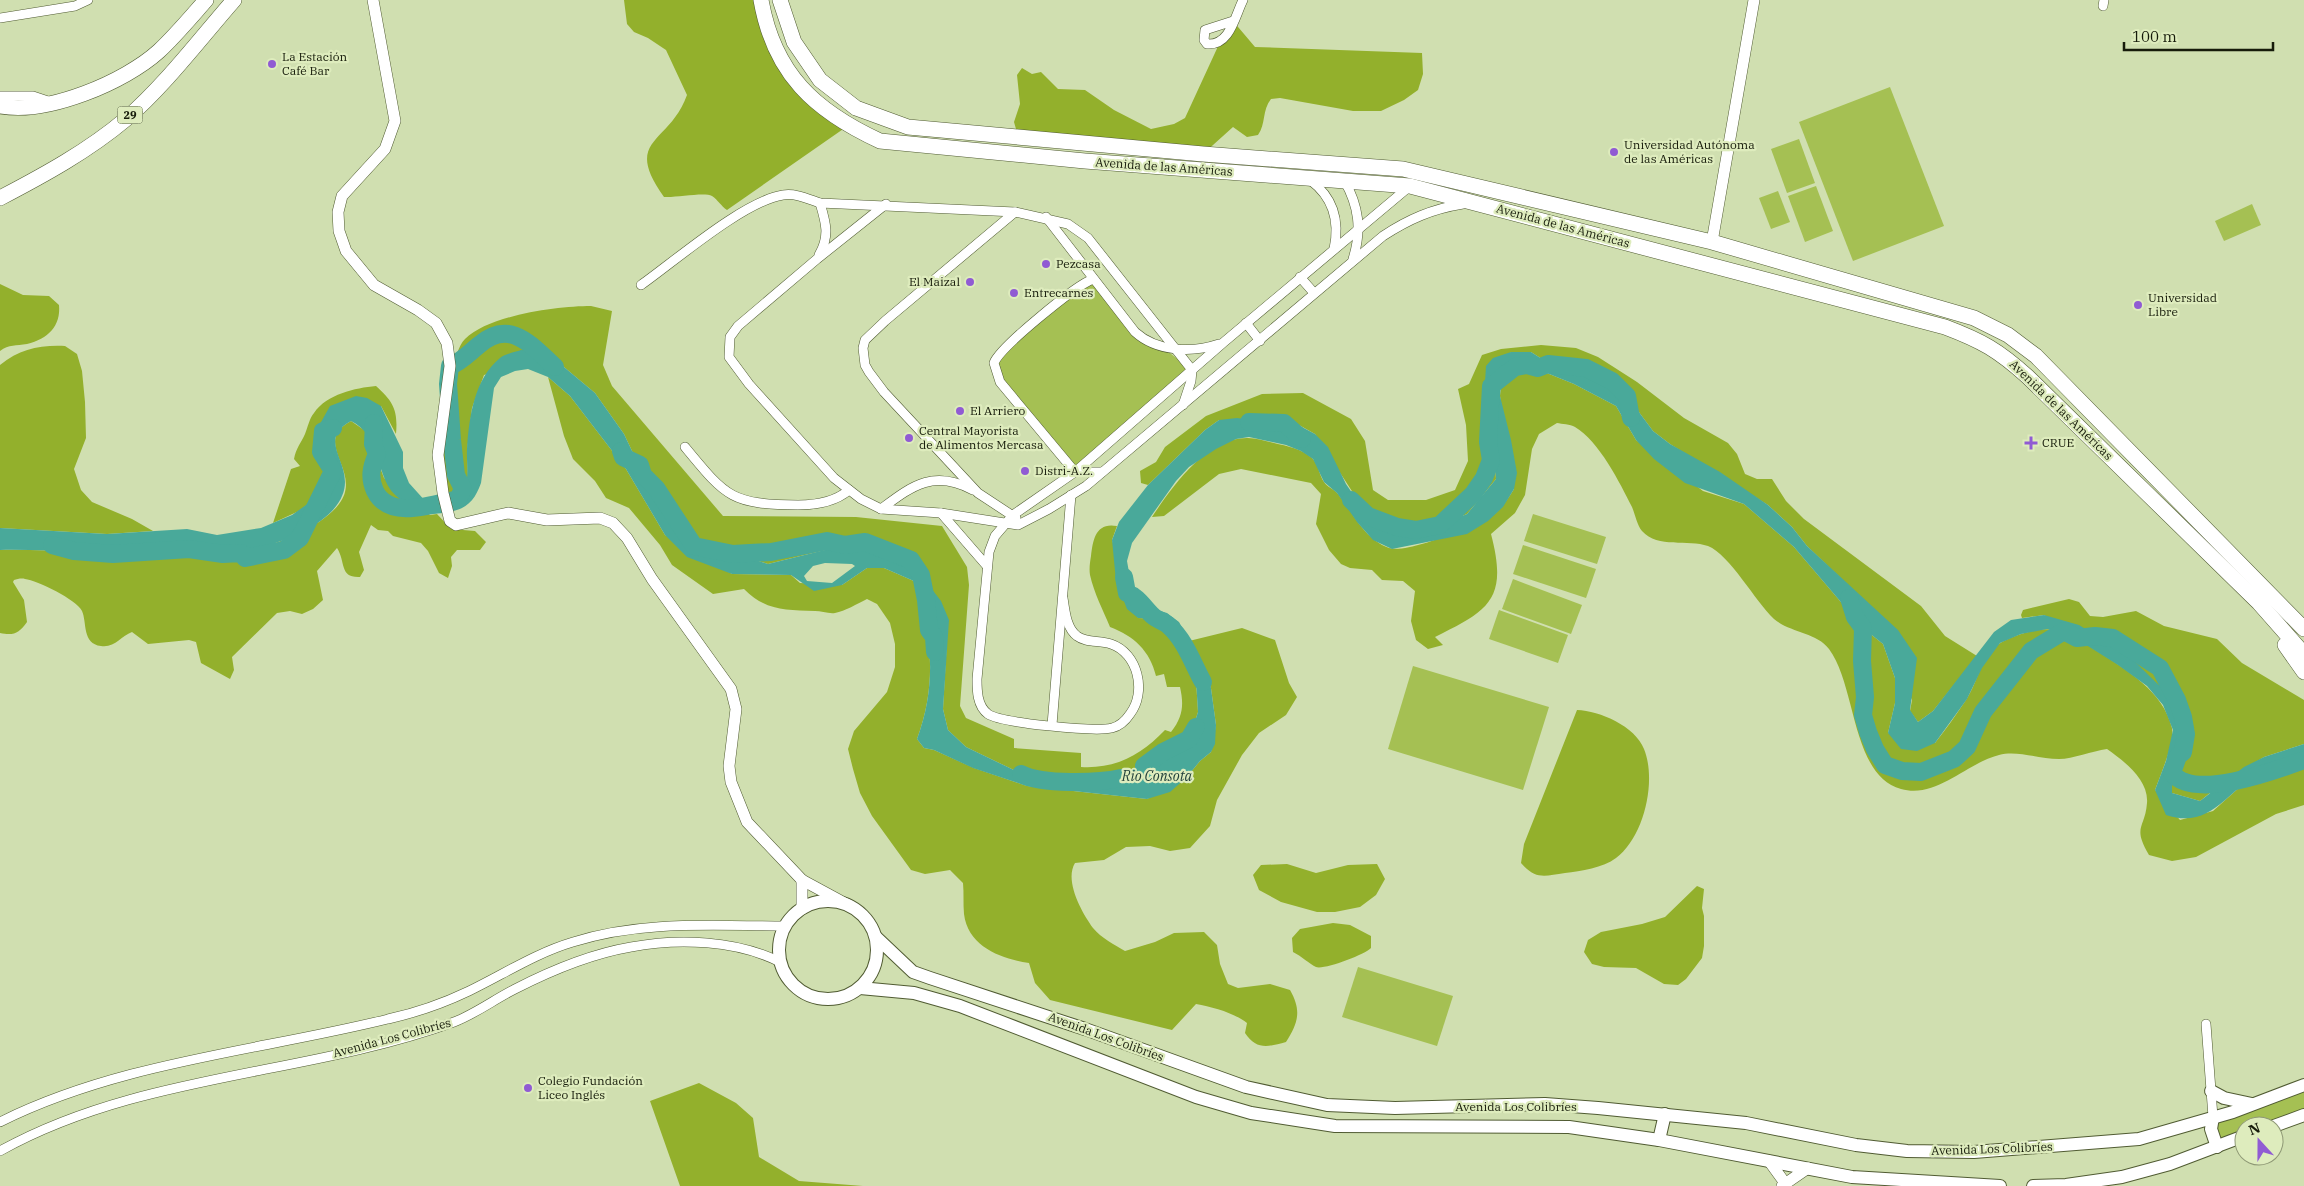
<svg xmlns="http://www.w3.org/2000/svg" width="2304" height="1186" font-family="'IBM Plex Serif',serif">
	<rect width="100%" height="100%" fill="#d0dfb0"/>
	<g fill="#a5c053">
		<polygon points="1890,87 1944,226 1853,261 1799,122"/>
		<polygon points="1799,139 1815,183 1787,193 1771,149"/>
		<polygon points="1816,186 1833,231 1805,242 1788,196"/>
		<polygon points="1778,191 1790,222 1771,229 1759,198"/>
		<polygon points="2252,204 2261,225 2224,241 2215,221"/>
		<polygon points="1093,279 1135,332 1162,347 1192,370 1075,472 1000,382 996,359"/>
		<polygon points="1533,514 1606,537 1597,564 1524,541"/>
		<polygon points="1523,545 1596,569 1586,598 1513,574"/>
		<polygon points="1513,579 1582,605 1571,634 1502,609"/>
		<polygon points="1499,610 1568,635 1558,663 1489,639"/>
		<polygon points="1413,666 1549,707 1523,790 1388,749"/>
		<polygon points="1358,967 1453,996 1437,1046 1342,1017"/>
		<polygon points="2304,1085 2304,1115 2274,1126 2244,1126 2244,1136 2217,1147 2213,1117"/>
	</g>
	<g fill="#93b02c">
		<path d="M624,0H761L777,54L849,125L727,210C721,206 718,200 712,196C704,192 676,198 664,197C622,138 669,145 687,95L666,50L648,38L634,32L627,24Z"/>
		<path d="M1233,21L1255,47L1422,53L1423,74L1418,90L1404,100L1381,111H1353L1280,98L1271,99C1262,110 1266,124 1258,135L1247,137L1233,127L1203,154L1018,136L1014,122L1020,104L1017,75L1022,68L1032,74L1041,72L1058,89L1085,90L1114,110L1151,129L1174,124L1185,118L1220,42Z"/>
		<path d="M0,284L23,295L49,296L59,305C61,326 48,339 27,344C16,346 9,344 0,351Z"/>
		<path d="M591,306L612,311L603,365L612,386L723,516L856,517L942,526L967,567L969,585L960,706L966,718L1014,739V748L1081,753V767C1116,769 1141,755 1165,730L1171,732C1183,717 1184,705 1180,687H1167L1164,674L1156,676C1150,651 1134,636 1110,627C1103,610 1094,593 1090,575C1089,569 1090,562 1091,556C1093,539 1096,522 1117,526L1112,540L1138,618L1161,619L1171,627L1195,664L1198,712L1189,739L1174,748L1142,762L1123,778L1098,782L1045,780L1020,773L966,747L948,730L943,709L947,640L907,564L897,555L883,549L845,545L768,564L696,541L650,489L624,434L595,393L552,357L484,375L472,408L467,451L468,478L458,499L451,503L438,455L450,366C457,358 458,346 465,339C489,315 558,306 591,306Z"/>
		<polygon points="1541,345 1576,348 1598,357 1637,382 1684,418 1728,443 1737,454 1745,474 1757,479 1772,479 1786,501 1804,519 1921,606 1945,636 1977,656 1933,711 1918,722 1910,711 1912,700 1867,603 1807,546 1792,527 1768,505 1670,444 1653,431 1627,396 1603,377 1562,357 1542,359 1531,352 1511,352 1484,399 1493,437 1496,479 1467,514 1440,525 1416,530 1381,527 1368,516 1315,434 1299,425 1219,420 1205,430 1148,485 1141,483 1140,471 1156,462 1165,447 1206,416 1262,394 1303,393 1351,419 1365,441 1373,490 1388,500 1426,500 1455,490 1468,461 1466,425 1458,389 1469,384 1482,355 1501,349"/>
		<path d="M65,346L77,354L82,371L85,402L86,438L74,469L81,490L92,502L132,519L153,531L107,534L0,528V365C20,349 39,345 65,346Z"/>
		<path d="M1527,365L1574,384L1616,406L1636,440L1703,491L1744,504L1794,547L1863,628L1883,644L1895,678V703L1888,733L1935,743C1946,729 1956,715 1966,700C1978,682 1982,653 2002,642C2019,633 2046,625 2064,632C2076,636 2087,645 2097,651C2128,671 2163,691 2172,728C2175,742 2160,776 2155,790L2180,820L2213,811L2250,778L2263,770L2304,753V805L2276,814L2196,857L2172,861L2149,855C2132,826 2145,829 2147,803C2149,780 2124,761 2107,749C2092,751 2073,759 2059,759C2039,759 2017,750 1999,755C1966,763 1937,799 1901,789C1851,775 1857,687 1829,649C1816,632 1790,633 1774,619C1755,601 1730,555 1708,546C1688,539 1658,549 1642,531C1637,525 1635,514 1632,507C1620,483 1599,441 1575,427C1570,424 1562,424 1557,423L1539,434L1532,449L1525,495L1515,513L1491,534C1508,599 1490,610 1435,637L1443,645L1428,649L1416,640L1411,621L1415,591L1403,581L1382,580L1372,570L1350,568L1341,564L1329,550L1316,524L1321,494L1311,483L1241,469L1219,474L1164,516L1152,517C1172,487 1207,437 1248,438C1256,438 1265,441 1274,443C1287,446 1302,449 1312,458C1319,465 1319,475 1324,482C1327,487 1334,489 1338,494C1354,514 1364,539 1389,548C1402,552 1436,540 1448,535C1482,523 1494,522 1514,489L1500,396C1502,377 1509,369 1527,365Z"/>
		<path d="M548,377L570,396L626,469L665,535L732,574L791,575L800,583L842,585L867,568H884L916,582C932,636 937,685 917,739L924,748L934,750L974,768L1027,786L1147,799L1186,778L1200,761L1211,752L1216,725L1210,681L1189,641L1242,628L1275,640L1289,683L1297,697L1286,715L1259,733L1242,755L1217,800L1210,826L1190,848L1170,851L1150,846L1126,847L1104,860L1075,863C1064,881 1082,913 1093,928C1101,938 1115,945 1125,951L1155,942L1174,933L1204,932L1217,945L1220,964L1228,984L1238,988L1270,984L1290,990C1302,1011 1298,1023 1286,1042C1268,1047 1256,1050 1245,1033L1247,1023C1234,1013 1213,1007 1196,1004L1172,1030L1050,1000L1035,983L1029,963C1002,959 968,947 964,914C963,904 964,893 963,883L950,870L925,874L911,870L872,816L860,793L853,769L848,749L854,731L887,692L895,667V644L890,623L877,604L867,599C857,604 845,611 835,613C829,614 821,611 815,611C785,610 766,611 744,589L713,594L672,565L660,545L629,508L606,498L595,481L573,459L564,436Z"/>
		<path d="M376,386C394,402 398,411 396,434L381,406L316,431L333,471L320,495L299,511L273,523L291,469L300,466L294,459C296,448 301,443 305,434C308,427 309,419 314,413C327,394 355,388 376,386Z"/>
		<path d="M351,421L367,432L384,478L430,515L437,514L451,529L475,531L486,542L480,550H457L451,557L452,566L448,578L439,573L428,551L421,543L393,536L388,531L378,530L371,525L359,552L364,570L360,577C339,578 346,562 337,548L317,571L323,600L313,609L302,614L290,611L277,613L232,657L234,670L230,679L201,663L196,642L189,640L148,644L132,632C121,636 115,648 101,646C82,644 87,622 82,611C77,600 37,580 25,579C22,578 17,579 14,580L13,582L24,600L27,622C19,633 14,636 0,633V550C40,549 81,554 122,550C132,549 142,546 152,545C176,544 200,553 223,554C255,555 320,530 339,504C364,471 310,443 351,421Z"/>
		<polygon points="2069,599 2079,602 2090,616 2103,617 2136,611 2164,626 2217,639 2242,663 2304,700 2304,744 2264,757 2226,780 2200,801 2172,793 2172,773 2183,752 2170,696 2044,615 2022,618 2021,615 2023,610"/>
		<path d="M1577,710C1600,711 1635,726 1644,749C1657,781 1644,837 1616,858C1603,868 1581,871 1565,873C1544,876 1536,880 1521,863L1524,844Z"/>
		<polygon points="1287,864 1316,873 1348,865 1377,864 1385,879 1376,895 1360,907 1335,912 1317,912 1281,902 1259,890 1253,875 1261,865"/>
		<polygon points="1697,886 1704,889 1702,908 1704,916 1704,946 1702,958 1686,979 1678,985 1664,984 1636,968 1604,967 1592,964 1584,952 1588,940 1601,932 1642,924 1665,917"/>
		<path d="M1333,923L1350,925L1371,936V948C1364,955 1324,970 1316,967C1310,964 1301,956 1293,952L1292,938L1300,929Z"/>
		<polygon points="699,1083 736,1103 753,1118 759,1157 799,1181 863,1186 680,1186 650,1101"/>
	</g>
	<path fill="#49a99a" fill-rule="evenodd" d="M521,350L538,351L552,357L595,393L624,434L650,489L696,541L768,564L845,545L883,549L897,555L921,575L941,601L949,620L943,709L948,730L966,747L1020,773L1045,780L1098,782L1123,778L1142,762L1174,748L1189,739L1198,712L1195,664L1171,627L1161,619L1138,618L1127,609L1116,581L1112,540L1119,522L1148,485L1205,430L1219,420L1237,418L1300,426L1315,434L1328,447L1346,484L1368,516L1381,527L1416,530L1440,525L1467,514L1496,479L1493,437L1484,399L1486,366L1493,358L1511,352H1531L1542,359L1562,357L1574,361L1603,377L1627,396L1653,431L1670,444L1720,472L1768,505L1792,527L1807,546L1898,630L1917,658L1910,710L1918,722L1933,711L1994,632L2011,620L2044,615L2079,625L2129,656L2170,696L2183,717L2186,734L2183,752L2172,773V793L2200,801L2244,767L2264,757L2304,744V753C2290,760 2274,763 2261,771C2227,791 2211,830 2166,815L2155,790L2166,761L2173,730L2163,705L2147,686L2118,665L2064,631L2047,629L2021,634L2000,643L1982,668L1967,699L1935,743L1917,751L1901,749L1888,733L1895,703V678L1883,644L1863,628L1794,547L1744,504L1685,483L1654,459L1636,440L1616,406L1574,384L1527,365L1515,367L1506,374L1501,384L1500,396L1511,440L1517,473L1514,489L1503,507L1488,521L1467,534L1392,549L1373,540L1357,522L1337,493L1324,482L1313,459L1301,451L1286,445L1249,437L1236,439L1216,449L1189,467L1176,481L1132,543L1127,561L1133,595L1142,603L1153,609L1167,613L1179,622L1210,681L1216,725L1215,744L1211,752L1200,761L1186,778L1170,792L1147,799L1027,786L973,768L934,750L924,748L917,739C937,685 932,636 916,582L884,568H867L842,585L814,591L791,575L732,574L687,557L665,535L626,469L570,396L548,377L528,369L515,371L501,377L494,388L481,483C475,500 467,509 449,512C432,515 421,515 407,504C401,500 394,495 390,489C375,465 379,435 351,421C308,444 371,471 331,512C311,533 252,555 223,554C200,553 176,544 152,545C142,546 132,549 122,550C81,554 40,549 0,550V528L107,534L187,529L217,535L261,528L292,515L320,495L333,471L316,431L330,406L356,396L367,398L381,406L403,452V468L409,483L427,503C436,503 449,506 457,500C472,488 466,465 467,449C469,418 474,379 500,358C505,354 515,352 521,350ZM825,563L852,564L855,566L832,583L807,581L804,576L813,566Z"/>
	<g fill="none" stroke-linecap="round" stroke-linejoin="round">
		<g stroke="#49a99a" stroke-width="18">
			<polyline points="1249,422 1284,423 1302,439"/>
			<path d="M374,423L373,444L377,454C371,467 369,478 375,491C390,521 434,504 458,499L463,489L456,475L452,440L448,384L450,366C461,362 469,353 479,345C510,318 531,345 555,367"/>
			<polyline points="621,451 623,457 640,465 643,475 656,488 694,546 733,554 750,553 771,552 827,541 845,545 865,542 911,560 921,575 926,600 929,630 934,637 935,652"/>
			<polyline points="1351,500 1368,516 1397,527 1416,530 1440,525 1473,494 1484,478 1491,460 1488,442 1491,386 1515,367 1527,365 1538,368 1548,364 1586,368 1612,381 1627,396 1631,418"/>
			<polyline points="52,545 74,551 113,554 189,549 223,554 241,553 245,558 284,550 300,538 333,471 321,452 323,431 333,428"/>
			<path d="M1124,577L1127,593C1139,597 1144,608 1153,616C1157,620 1164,621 1169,626C1185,640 1193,664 1203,682"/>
			<path d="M1849,598L1855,617L1863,628L1862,661L1865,697L1863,715L1868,732L1875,749L1885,765L1902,771L1921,772L1954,759L1967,747L1983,712L2031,651L2064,631L2077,638L2095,636L2113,638L2160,668L2177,700L2183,717L2186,734L2183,752L2178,756L2172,773C2194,801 2277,770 2304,760"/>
			<polyline points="1144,766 1163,752 1189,739 1196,727"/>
			<path d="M1021,774C1042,785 1099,783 1121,778"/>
		</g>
		<defs>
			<g id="minor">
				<polyline points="2103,6 2104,0"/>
				<polyline points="0,18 75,6 88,0"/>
				<path d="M1233,21L1205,30L1204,40L1207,44C1230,46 1235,16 1243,0"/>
				<polyline points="0,96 33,96 48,101"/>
				<path d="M1310,180C1333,197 1340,221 1334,249"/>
				<path d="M1344,180C1359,206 1362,230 1353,259"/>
				<path d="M886,204L817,259L738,326L730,337L729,357L749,384L834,478L861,499L881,509L941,513L1018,525L1049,509L1086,486L1383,236C1409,219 1432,209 1463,204"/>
				<polyline points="1015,212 885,321 865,340 863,348 865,365 869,372 884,392 978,493 1016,518"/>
				<path d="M1046,217L1135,332C1157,352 1192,353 1219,344"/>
				<path d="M819,255C830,236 826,223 820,203"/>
				<polyline points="1300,277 1314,293"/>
				<path d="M641,285C675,261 744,201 783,195C796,193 808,199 820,203L1015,212L1068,224L1088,238L1192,370L1191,381L1183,405"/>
				<polyline points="1246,323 1260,341"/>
				<path d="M685,447C727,498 731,504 798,505C817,505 835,502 849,490"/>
				<path d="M1075,472L1000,382L994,363C1000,347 1075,286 1093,279"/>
				<polyline points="1075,472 1102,472"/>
				<path d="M881,509C912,486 933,469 973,490"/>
				<polyline points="941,513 987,566"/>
				<path d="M1063,598C1065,610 1066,628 1077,636C1086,643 1100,640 1111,644C1138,653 1147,692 1130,714C1126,720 1120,726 1112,728C1095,732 1001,723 988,714C977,706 977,690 977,679L989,552L995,536L1013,515L1075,472L1224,342L1410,186"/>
				<polyline points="1052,725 1071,495"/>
				<polyline points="2206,1024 2213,1117"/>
				<path d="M0,1122C120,1062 259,1051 388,1019C415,1013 444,1003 469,991C504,974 536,953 573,942C642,920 713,926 785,926"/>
				<path d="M0,1151C140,1073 306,1076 454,1022C475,1014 495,999 515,989C552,970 590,954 631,947C678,938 736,940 780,962"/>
			</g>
			<g id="tertiary">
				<polyline points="373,0 395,121 385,149 342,196 338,212 339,231 346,251 374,285 418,310 436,323 447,343 450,366 438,455 443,493 450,521 456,525 508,513 547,520 600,518 613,523 627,538 652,579 731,689 736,709 729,766 731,782 747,822 802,880 850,906"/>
				<polyline points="1712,242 1754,0"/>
				<polyline points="802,880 802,909"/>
				<polyline points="1769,1161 1785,1183"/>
				<polyline points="1782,1186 1808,1168"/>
			</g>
			<g id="secondary">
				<circle cx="828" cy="950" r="49"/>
				<polyline points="876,937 913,972 930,978 1085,1029 1246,1087 1327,1105 1395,1108 1545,1104 1598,1108 1746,1123 1856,1145 1907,1151 1974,1152 2139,1139 2233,1112 2304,1085"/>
				<polyline points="860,988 914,993 960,1006 1196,1097 1251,1113 1335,1126 1569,1127 1659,1140 1852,1177 2000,1186"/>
				<polyline points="2211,1091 2224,1098 2252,1104"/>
				<polyline points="2213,1117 2211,1129 2217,1147"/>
				<polyline points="2274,1126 2304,1115"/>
				<polyline points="1659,1140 1665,1114"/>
				<polyline points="2033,1186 2066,1185 2122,1177 2170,1164 2244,1136"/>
			</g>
			<g id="trunk">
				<path d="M761,0C774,74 815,111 880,141L1085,161L1410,186L1945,327C1982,341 1998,350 2028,377L2259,603L2304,654"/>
				<polyline points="780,0 794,42 820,80 856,108 908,127 1203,154 1403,169 1712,242 1974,318 2008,335 2036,356 2304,629"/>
				<path d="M0,106C47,115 125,82 159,51C176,35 191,17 206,0"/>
				<path d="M0,198C44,175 88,151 126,119C166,84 199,40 234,0"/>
				<polyline points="2285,645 2304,672"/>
			</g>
		</defs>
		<use href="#minor" stroke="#505b32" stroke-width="10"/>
		<use href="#tertiary" stroke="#505b32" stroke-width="12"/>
		<use href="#secondary" stroke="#505b32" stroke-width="14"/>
		<use href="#trunk" stroke="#505b32" stroke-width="16"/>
		<use href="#minor" stroke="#fff" stroke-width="9"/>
		<use href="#tertiary" stroke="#fff" stroke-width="11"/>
		<use href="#secondary" stroke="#fff" stroke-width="12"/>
		<use href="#trunk" stroke="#fff" stroke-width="15"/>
	</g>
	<g fill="#905bd3" stroke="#deecbd" stroke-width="2">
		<circle cx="272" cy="64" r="5"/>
		<circle cx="1614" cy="152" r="5"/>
		<circle cx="1046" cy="264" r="5"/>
		<circle cx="970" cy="282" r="5"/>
		<circle cx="1014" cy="293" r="5"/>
		<circle cx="2138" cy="305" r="5"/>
		<circle cx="960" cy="411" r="5"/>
		<circle cx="909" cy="438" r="5"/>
		<path d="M2028.5 435.5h5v5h5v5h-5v5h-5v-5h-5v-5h5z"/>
		<circle cx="1025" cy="471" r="5"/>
		<circle cx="528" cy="1088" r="5"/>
	</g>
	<g text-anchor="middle" stroke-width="4.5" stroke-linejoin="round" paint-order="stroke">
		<rect fill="#deecbd" stroke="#525a40" stroke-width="1" x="117.5" y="106.5" width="25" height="17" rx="4"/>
		<g font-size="11" font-weight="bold" fill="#161b0a">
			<text x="130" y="119">29</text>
		</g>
		<g font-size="12" fill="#161b0a" stroke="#deecbd" text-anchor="start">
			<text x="282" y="61">La Estación<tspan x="282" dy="14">Café Bar</tspan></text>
			<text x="1624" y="149">Universidad Autónoma<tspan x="1624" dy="14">de las Américas</tspan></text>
			<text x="1056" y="268">Pezcasa</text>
			<text x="960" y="286" text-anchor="end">El Maizal</text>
			<text x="1024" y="297">Entrecarnes</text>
			<text x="2148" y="302">Universidad<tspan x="2148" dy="14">Libre</tspan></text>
			<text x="970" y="415">El Arriero</text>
			<text x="919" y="435">Central Mayorista<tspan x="919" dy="14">de Alimentos Mercasa</tspan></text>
			<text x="2042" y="447">CRUE</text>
			<text x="1035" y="475">Distri-A.Z.</text>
			<text x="538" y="1085">Colegio Fundación<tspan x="538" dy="14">Liceo Inglés</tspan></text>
		</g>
		<g font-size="12" fill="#161b0a" stroke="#deecbd">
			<text transform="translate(1164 167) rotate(4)" y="4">Avenida de las Américas</text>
			<text transform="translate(1563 226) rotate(15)" y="4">Avenida de las Américas</text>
			<text transform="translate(2061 410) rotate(44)" y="4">Avenida de las Américas</text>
			<text transform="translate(1106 1037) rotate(20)" y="4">Avenida Los Colibríes</text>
			<text transform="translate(392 1038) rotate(-15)" y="4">Avenida Los Colibríes</text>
			<text x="1516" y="1111">Avenida Los Colibríes</text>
			<text transform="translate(1992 1149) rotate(-2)" y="4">Avenida Los Colibríes</text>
		</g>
		<g font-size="14" font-style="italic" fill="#22403b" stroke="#deecbd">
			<text x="1157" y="781">Rio Consota</text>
		</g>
	</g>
	<g transform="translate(2259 1141) rotate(339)"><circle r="24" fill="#deecbd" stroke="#8e9875"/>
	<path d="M0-4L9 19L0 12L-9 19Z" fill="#905bd3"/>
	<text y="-8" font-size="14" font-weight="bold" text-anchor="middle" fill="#161b0a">N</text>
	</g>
	<path d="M2124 42v8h149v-8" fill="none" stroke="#161b0a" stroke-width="2.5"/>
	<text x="2132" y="42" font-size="15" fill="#161b0a" stroke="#deecbd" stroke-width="4" paint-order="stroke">100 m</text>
</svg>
